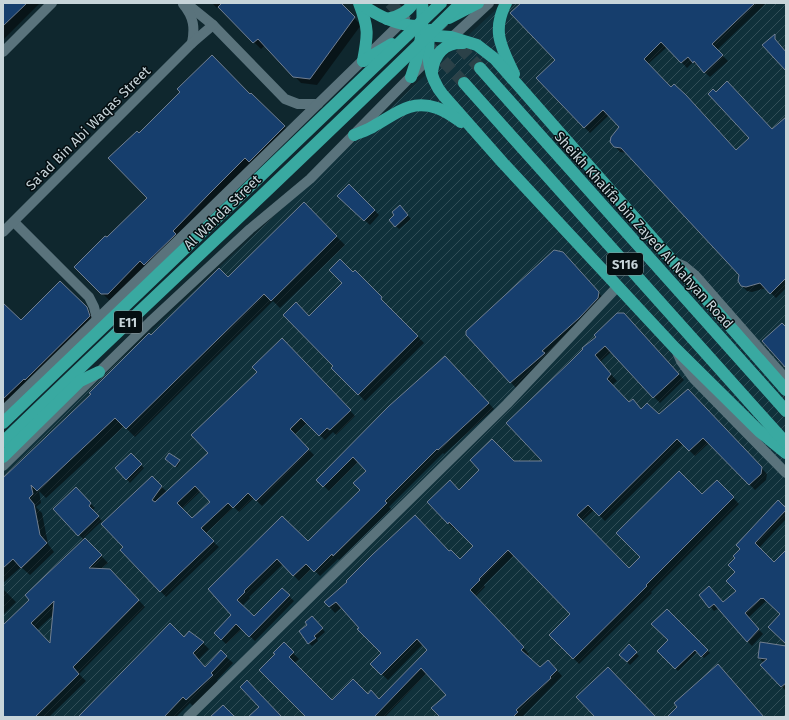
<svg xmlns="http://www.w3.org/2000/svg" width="789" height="720" font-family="'Fira Sans',sans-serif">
	<defs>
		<pattern id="industrial-furrows" width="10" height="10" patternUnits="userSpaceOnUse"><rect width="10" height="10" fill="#10313b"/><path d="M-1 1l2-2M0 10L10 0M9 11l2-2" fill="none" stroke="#314e57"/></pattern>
	</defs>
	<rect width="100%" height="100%" fill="#0f272e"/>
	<polygon fill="url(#industrial-furrows)" points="503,3 786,3 786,717 3,717 3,469"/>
	<g fill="#0007" fill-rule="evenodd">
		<polygon points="3,3 40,3 3,40"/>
		<polygon points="212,3 339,3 361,25 317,85 301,83 265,45 261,49 218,6 217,8"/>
		<polygon points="522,3 766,3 717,50 728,61 710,77 693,62 687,68 667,47 648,64 736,151 751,138 716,93 772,130 786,125 786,288 776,298 766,288 752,292 747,291 741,285 740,274 627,153 620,152 615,146 620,126 609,115 590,133 537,78 556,60"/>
		<polygon points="251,94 291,133 115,300 109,300 76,267 148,198 139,135"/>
		<polygon points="349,185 379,215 370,225 343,201"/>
		<polygon points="304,204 345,245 280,308 273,301 135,437 124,426 46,498 39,491 41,503 36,507 42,513 48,544 54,552 30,575 21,567 3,583 3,479 92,394 151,336 228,278"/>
		<polygon points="403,210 411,219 399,229 390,220"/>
		<polygon points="568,259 604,299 516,388 467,335"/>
		<polygon points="355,272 424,343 365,401 333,368 335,366 309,317"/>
		<polygon points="60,282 95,317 3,416 3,304 21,322"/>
		<polygon points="630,320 684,380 660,403 611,352 600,362 617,381 612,385 629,404 638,406 642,410 659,416 694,396 767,474 766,480 755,490 709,443 695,456 683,444 605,521 594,510 582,521 629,569 717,481 739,504 651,592 652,593 579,664 551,635 572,614 514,555 484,585 485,587 475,597 529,654 526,656 540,669 554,667 562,676 522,717 442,717 448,695 427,673 385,717 303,717 305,715 276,654 284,644 299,659 294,663 332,701 368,695 379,700 429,650 423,644 388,680 371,664 382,653 342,607 335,613 325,602 449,552 460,560 474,546 456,527 454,529 428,502 459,491 513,462 545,462 507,423"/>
		<path d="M282,339L355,416L336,435L333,432L325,440L307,423L294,435L314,455L262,506L254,498L239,512L234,507L205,534L219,547L166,597L121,550L124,547L152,477L167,492L210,453L259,372ZM201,491L211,502L192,520L182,509Z"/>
		<polygon points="450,362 494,409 444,454 443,453 389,507 391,509 339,560 338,559 320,576 312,568 299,581 283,564 249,597 250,598 242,606 254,618 282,589 294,601 255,641 242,629 226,644 215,633 233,615 210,589 308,543 361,490 367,471 358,462 329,491 318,480"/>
		<polygon points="131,455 144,468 130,483 117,468"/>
		<polygon points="167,461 179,461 180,462 177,467"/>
		<path d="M76,489L95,508L92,510L102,521L84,538L108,563L101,569L117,577L145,607L79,674L86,681L49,717H3V626L31,600L84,540L55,509ZM54,614L51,645L37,630Z"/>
		<polygon points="786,509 786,519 759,548 774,564 786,552 786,643 781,614 768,602 767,603 766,601 748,618 763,634 752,646 737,630 719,608 714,611 700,595 723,603 737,591 737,573 729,565"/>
		<polygon points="3,589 16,602 3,615"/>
		<polygon points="667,610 710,653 704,658 697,652 678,671 658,651 669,640"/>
		<polygon points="312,617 325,632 317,639 318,641 312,646 309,643 309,625"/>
		<polygon points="184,639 203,643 209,649 198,660 206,668 221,652 233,663 217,680 219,682 193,706 190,703 176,717 79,717"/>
		<polygon points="629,646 639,656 630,665 620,655"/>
		<polygon points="786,647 786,691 762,666 764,663 759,658"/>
	</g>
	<g fill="#163e6d" stroke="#717f91" fill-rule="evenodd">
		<polygon points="3,3 27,3 3,26"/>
		<polygon points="222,3 341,3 355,17 310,79 293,77 258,39 253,43 218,7"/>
		<polygon points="521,3 755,3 712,44 723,55 704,73 694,61 693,63 688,57 681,63 661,42 644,59 671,87 674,84 686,95 736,150 749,138 708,94 713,89 716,92 727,81 772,129 786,117 786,278 770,294 760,283 746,287 741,286 738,281 739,275 621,148 614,147 610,142 611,137 619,127 603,110 584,128 536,78 555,60 510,13"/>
		<polygon points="775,34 775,39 786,52 786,71 762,45"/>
		<polygon points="212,55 250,94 251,93 285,126 249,162 245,158 209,194 173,231 176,234 144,265 140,261 108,294 101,294 74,267 105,236 107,237 147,198 108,158 137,131 139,133 180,92 177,89"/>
		<polygon points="349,184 375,210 364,221 337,196"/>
		<polygon points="304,202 337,236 271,301 264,294 126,429 115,418 37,491 31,485 33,494 29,498 34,504 40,535 47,543 21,568 13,559 3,568 3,478 91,394 89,393 149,333 151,335 219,268 228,277"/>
		<polygon points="400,205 408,215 395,227 389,220 394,215 392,212"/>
		<polygon points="554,250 563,252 599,292 598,298 579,318 542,351 545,353 510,383 466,335 466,331"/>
		<polygon points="340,259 353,272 355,270 382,297 381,299 418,336 358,395 331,368 333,366 283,315 296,302 309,316 342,283 329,270"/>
		<polygon points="60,281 87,307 90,316 25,380 24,379 3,399 3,303 21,320"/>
		<polygon points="617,313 624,313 679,374 653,398 605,346 595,355 611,374 607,379 629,402 633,399 641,409 647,403 659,414 688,389 762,467 761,474 749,485 703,438 689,451 677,439 599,516 588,505 577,515 629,568 640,557 616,533 679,471 702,494 717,480 734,497 646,585 647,586 573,659 549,635 570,614 508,550 479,579 480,580 470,590 524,647 521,650 540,667 548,660 557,670 550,677 551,678 516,710 518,712 513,717 440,717 431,708 446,695 421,668 374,717 306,717 259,670 275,654 273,653 284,642 294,652 289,657 332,700 353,679 368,694 371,690 379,699 427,650 417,639 381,675 370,664 381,653 357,629 359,628 336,602 329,607 324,602 347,582 346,581 373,554 415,515 449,551 451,550 460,559 473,546 449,522 448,524 427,502 450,480 459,490 479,470 470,460 492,439 514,461 542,461 506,423 570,362 583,349 582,348 596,337 594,335"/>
		<polygon points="782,323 786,327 786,368 762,341"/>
		<path d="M282,338L351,410L330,430L327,428L319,436L301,418L290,429L309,449L256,501L248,493L233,508L228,503L201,528L214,541L160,592L120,550L123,547L101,524L152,476L162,486L152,500L155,502L208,453L191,435L257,372L252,367ZM195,486L210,502L192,518L177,503Z"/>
		<polygon points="445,356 489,403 438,450 437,449 385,501 387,503 333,556 332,554 314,572 306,564 293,576 277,559 244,591 245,592 237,600 254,616 282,588 290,595 249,637 236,624 221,640 214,633 231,615 208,589 282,516 308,541 360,490 353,483 366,471 353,457 323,487 316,480 389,406"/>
		<polygon points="131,453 142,464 126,480 115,468"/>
		<polygon points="169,453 180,460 175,467 165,459"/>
		<polygon points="76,487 91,503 89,506 99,516 78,536 53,509"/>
		<polygon points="778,500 786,508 786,510 755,543 774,562 786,550 786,644 768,627 780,614 763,598 762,599 761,598 745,613 759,629 747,642 714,604 709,608 699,595 709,586 723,602 736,591 726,581 735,572 728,565 735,558 733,556 740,549 736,545"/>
		<path d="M85,538L102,555L89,568L110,569L139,600L73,667L79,674L35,717H3V625L29,600L25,595ZM54,601L50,643L31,623Z"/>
		<polygon points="667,609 708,650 701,657 695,650 675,669 657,651 668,640 651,624"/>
		<polygon points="312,616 323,628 314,636 316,638 308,644 299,631 307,625 305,622"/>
		<polygon points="170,623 184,637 189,631 204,642 193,653 205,667 221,650 227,656 211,673 213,675 186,700 183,697 164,717 78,717"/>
		<polygon points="760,642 786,646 786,683 781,687 760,665 767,659 758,658"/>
		<polygon points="629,644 637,652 627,662 619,655"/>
		<polygon points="718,664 764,717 667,717 677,707 674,703"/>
		<polygon points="608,667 656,717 595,717 576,697"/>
		<polygon points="247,680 259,693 282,717 248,717 259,707 240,687"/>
		<polygon points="223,705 235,717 210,717"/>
	</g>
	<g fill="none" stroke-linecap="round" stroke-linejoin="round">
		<g stroke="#2b4148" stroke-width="12" stroke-dasharray="12 6" stroke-linecap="butt">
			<polyline points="390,3 407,21"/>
			<polyline points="423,8 480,68"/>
			<polyline points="431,48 464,83"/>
		</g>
		<g stroke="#5a737c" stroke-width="10">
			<polyline points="186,3 213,25 285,99 298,104 318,104"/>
			<path d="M183,4C194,17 195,28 192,43"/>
			<polyline points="448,41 489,3"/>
			<polyline points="3,52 52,3"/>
			<polyline points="14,222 89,297 94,307 97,319"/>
			<polyline points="3,232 192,43 213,25"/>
			<polyline points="677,263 684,266 695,275 786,379"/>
			<polyline points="677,352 681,361 694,379 786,473"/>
			<polyline points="3,411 405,19"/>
			<polyline points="3,466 150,322 250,229 310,179 433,54"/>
			<polyline points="188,717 507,404 618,286"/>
		</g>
		<g stroke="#39a9a1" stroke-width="12">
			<path d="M359,3C369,29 368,34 363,61"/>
			<path d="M360,3C377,16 400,27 422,26"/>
			<path d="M506,3C491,32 502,48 514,74"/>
			<polyline points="449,18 478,3"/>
			<path d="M387,19C398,17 407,13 413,3"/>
			<path d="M430,30C426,52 428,77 443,95L503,163L675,348L759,431L786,453"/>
			<polyline points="423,35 451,37 477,45 495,59 786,390"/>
			<polyline points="363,61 392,44"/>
			<polyline points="480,68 786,411"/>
			<path d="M432,72C434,55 444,42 463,43"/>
			<path d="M411,77C420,53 424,28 422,3"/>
			<polyline points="464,83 786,443"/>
			<path d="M354,135C361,132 368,130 374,126C396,114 410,99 437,108C446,111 454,117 461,122"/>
			<polyline points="3,423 441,3"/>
			<path d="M3,442C155,295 311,152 461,3"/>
			<polyline points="3,457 80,381 99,372"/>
		</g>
	</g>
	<g text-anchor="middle" stroke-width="3" stroke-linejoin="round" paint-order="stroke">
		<g fill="#050e11" stroke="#8d999d" stroke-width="1">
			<rect x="607" y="253" width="36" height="22" rx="3"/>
			<rect x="114" y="311" width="28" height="22" rx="3"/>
		</g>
		<g font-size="13" font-weight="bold" fill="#c7d4d9">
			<text x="625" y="269">S116</text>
			<text x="128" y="327">E11</text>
		</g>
		<g font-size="14" fill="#c7d4d9" stroke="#050e11">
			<text transform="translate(88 128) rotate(-45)" y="5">Sa'ad Bin Abi Waqas Street</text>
			<text transform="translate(222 212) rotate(-44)" y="5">Al Wahda Street</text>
			<text transform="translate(644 230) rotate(48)" y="5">Sheikh Khalifa bin Zayed Al Nahyan Road</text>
		</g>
	</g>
	<rect width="789" height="720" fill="none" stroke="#c7d4d9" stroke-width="8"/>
</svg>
